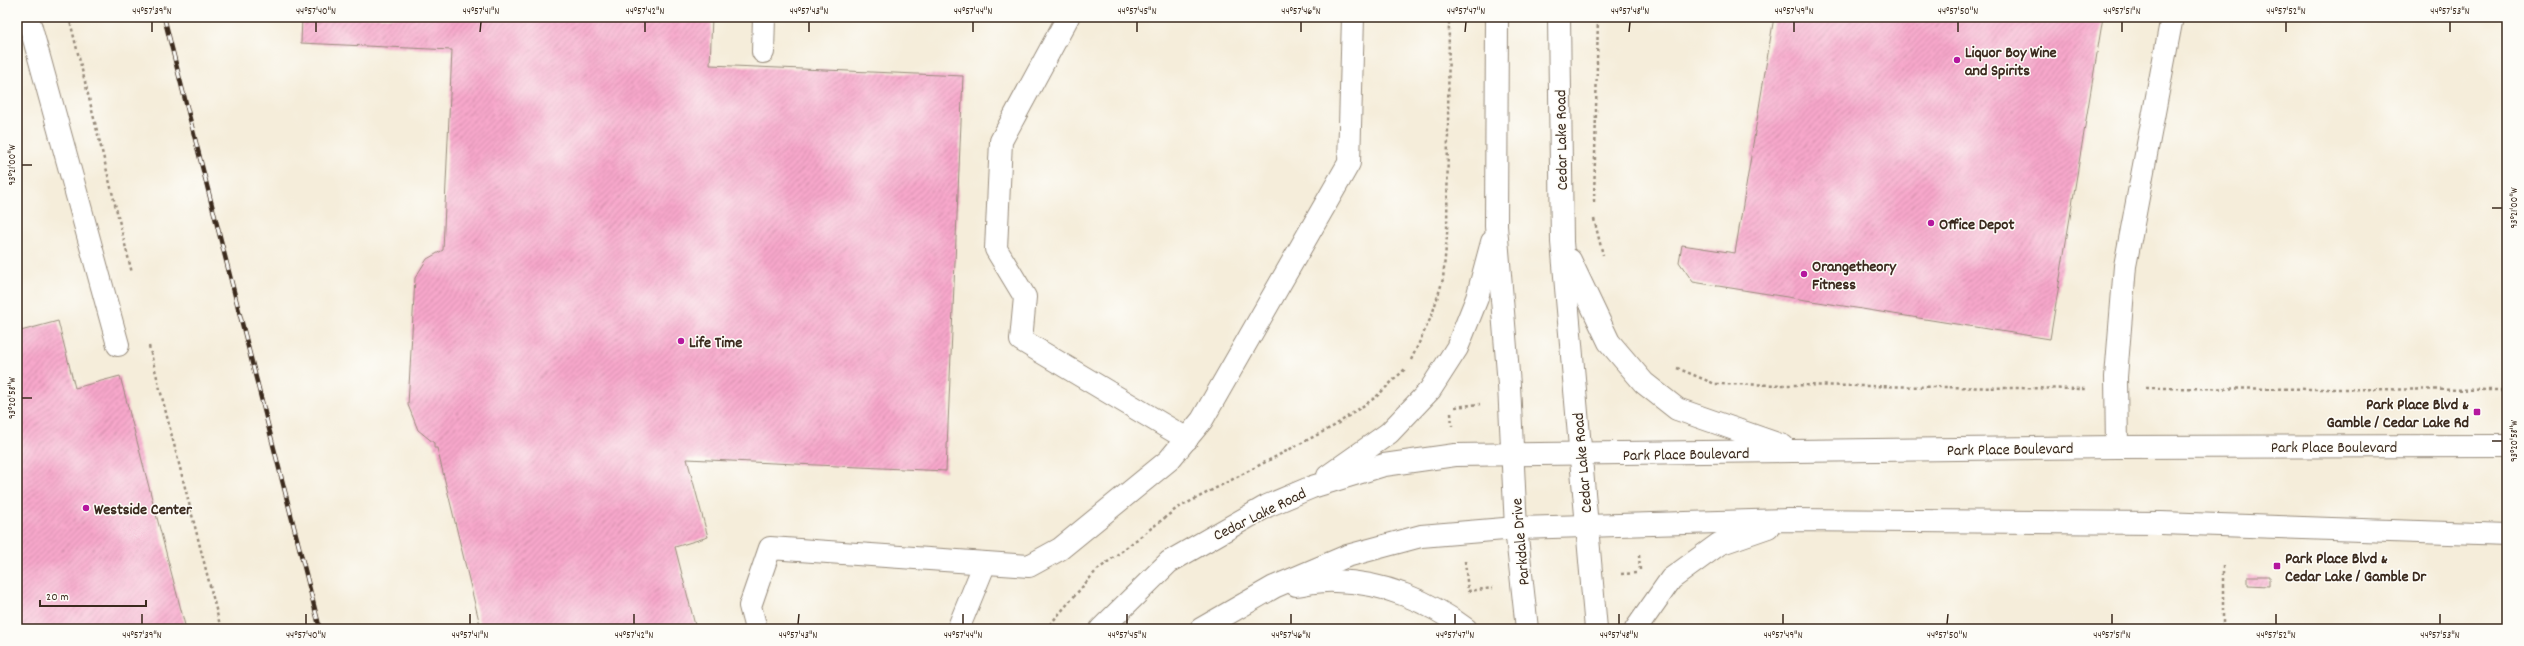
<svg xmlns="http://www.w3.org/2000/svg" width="2524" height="646" font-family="Dekko,sans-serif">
	<defs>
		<pattern id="building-hatch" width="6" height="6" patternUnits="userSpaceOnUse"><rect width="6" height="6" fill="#f7a7cb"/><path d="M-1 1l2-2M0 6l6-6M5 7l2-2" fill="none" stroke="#c988a4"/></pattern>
	</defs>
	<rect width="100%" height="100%" fill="#fdfcf7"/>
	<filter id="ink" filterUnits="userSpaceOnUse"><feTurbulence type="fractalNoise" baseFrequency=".025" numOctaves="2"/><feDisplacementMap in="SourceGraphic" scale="8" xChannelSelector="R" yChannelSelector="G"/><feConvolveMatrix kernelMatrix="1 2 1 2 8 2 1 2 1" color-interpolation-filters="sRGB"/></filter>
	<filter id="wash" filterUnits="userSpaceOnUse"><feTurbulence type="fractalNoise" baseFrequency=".012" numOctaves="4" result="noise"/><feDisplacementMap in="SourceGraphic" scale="16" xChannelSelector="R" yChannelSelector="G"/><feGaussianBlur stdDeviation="0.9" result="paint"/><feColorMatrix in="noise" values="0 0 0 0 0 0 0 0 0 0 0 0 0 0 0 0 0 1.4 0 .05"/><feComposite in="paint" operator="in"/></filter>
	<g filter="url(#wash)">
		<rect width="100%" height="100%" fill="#f5edda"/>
		<g id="blocks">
			<g fill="url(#building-hatch)">
				<polygon points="302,17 712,17 710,65 963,76 946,471 687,459 708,537 675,547 696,629 481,629 437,448 434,448 434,443 418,430 408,405 415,278 427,259 443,250 452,50 301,43"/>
				<polygon points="1774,17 2103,17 2050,339 1693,282 1679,262 1682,245 1735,253"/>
				<polygon points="58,321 75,388 120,376 186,629 17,629 17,332"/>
				<polygon points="2248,576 2269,576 2269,586 2248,585"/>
			</g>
		</g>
	</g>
	<g filter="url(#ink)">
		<use href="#blocks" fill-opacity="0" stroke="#988c7c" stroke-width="1"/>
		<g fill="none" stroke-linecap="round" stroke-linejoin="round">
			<defs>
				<g id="minor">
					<polyline points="28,17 118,345"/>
					<polyline points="1068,17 1001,141 996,249 1025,297 1021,340 1187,439"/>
					<polyline points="1497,17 1496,226 1509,385 1516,528 1527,629"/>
					<polyline points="1559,17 1562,242 1596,629"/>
					<polyline points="763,52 764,17"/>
					<polyline points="1570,260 1609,342 1644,383 1677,409 1783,446"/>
					<polyline points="2117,447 2116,377 2125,266 2172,17"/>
					<polyline points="1328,476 1389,433 1430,390 1457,348 1477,298 1492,242"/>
					<path d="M1296,585C1309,583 1323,580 1335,581C1383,582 1429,601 1466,629"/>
					<polyline points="756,629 750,606 770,548 1029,566 1060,549 1169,460 1202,420 1349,163 1353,17"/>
					<polyline points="958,629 985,563"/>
					<polyline points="1101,629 1169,562 1267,506 1312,487 1384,465 1455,455 2117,447 2507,446"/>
					<polyline points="1201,629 1274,587 1347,556 1421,536 1516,528 1789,520 2161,523 2507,535"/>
					<polyline points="1636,629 1671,579 1719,544 1768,527"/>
				</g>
			</defs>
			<use href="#minor" stroke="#988c7c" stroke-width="24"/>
			<g stroke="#988c7c" stroke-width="2.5" stroke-dasharray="3 3" stroke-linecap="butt">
				<polyline points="69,17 132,273"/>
				<polyline points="1594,202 1598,17"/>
				<polyline points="1594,219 1603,255"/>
				<polyline points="149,346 221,629"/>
				<polyline points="1411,360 1432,315 1443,279 1447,236 1449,17"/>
				<polyline points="1677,368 1715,384 2087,389"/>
				<polyline points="2146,388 2507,390"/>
				<polyline points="1455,407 1480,404"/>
				<polyline points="1451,413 1452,426"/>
				<polyline points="1639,555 1640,570"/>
				<polyline points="1465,561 1468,591 1493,588"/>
				<polyline points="1621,574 1638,573"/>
				<polyline points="1046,629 1096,571 1176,509 1334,426 1376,397 1405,369"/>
				<polyline points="2223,629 2223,565"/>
			</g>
			<use href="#minor" stroke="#fff" stroke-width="22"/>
			<defs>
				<polyline id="rail" points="164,17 320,629"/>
			</defs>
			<use href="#rail" stroke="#3b2a1e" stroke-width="4.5"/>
			<use href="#rail" stroke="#fdfcf7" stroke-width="3" stroke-dasharray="9" stroke-linecap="butt"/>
		</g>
	</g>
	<path fill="none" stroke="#3b2a1e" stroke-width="1.5" d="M152,32V22M316,32V22M480,32L481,22M645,32V22M809,32V22M973,32V22M1137,32V22M1301,32V22M1465,32L1466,22M1629,32L1630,22M1794,32V22M1958,32V22M2122,32V22M2286,32V22M2450,32V22M22,165H32M2492,208H2502M22,398H32M2492,441H2502M142,624V614M306,624V614M470,624V614M634,624V614M798,624L799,614M963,624V614M1127,624V614M1291,624V614M1455,624V614M1619,624V614M1783,624V614M1947,624L1948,614M2112,624V614M2276,624V614M2440,624V614"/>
	<g fill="#b5179e" stroke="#fdfcf7" stroke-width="1.5">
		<circle cx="1957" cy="60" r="4"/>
		<circle cx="1931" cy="223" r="4"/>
		<circle cx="1804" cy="274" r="4"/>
		<circle cx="681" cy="341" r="4"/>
		<rect x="2473" y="408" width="8" height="8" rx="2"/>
		<circle cx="86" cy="508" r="4"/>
		<rect x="2273" y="562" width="8" height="8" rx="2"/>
	</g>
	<g text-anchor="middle" stroke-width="3" stroke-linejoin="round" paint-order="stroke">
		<g font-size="16" font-weight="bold" fill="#3b2a1e" stroke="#fdfcf7" text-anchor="start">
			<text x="1965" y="57">Liquor Boy Wine<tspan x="1965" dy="18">and Spirits</tspan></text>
			<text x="1939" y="229">Office Depot</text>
			<text x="1812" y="271">Orangetheory<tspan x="1812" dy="18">Fitness</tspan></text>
			<text x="689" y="347">Life Time</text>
			<text x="2469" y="409" text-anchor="end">Park Place Blvd &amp;<tspan x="2469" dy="18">Gamble / Cedar Lake Rd</tspan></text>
			<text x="94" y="514">Westside Center</text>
			<text x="2285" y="563">Park Place Blvd &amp;<tspan x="2285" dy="18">Cedar Lake / Gamble Dr</tspan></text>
		</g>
		<g font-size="16" fill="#3b2a1e" stroke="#fdfcf7">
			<text transform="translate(1560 140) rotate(-91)" y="6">Cedar Lake Road</text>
			<text x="2334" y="452">Park Place Boulevard</text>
			<text transform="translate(2010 448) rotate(-1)" y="6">Park Place Boulevard</text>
			<text transform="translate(1686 453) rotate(-1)" y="6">Park Place Boulevard</text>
			<text transform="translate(1581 463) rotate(-95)" y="6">Cedar Lake Road</text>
			<text transform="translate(1259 513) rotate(-26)" y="6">Cedar Lake Road</text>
			<text transform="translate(1519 542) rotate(-95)" y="6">Parkdale Drive</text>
		</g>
	</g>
	<rect width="2524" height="646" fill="none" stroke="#fdfcf7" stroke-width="44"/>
	<path d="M40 600v6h106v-6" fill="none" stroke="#3b2a1e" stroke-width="2"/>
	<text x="46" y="600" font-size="12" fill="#3b2a1e" stroke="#fdfcf7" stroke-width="3" paint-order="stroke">20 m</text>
	<rect x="22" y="22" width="2480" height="602" fill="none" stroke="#3b2a1e" stroke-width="1.5"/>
	<g font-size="10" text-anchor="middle" fill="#3b2a1e">
		<text x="152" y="14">44°57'39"N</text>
		<text x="316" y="14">44°57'40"N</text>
		<text x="481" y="14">44°57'41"N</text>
		<text x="645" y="14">44°57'42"N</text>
		<text x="809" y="14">44°57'43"N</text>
		<text x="973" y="14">44°57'44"N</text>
		<text x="1137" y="14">44°57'45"N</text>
		<text x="1301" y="14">44°57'46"N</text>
		<text x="1466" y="14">44°57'47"N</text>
		<text x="1630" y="14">44°57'48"N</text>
		<text x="1794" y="14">44°57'49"N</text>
		<text x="1958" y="14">44°57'50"N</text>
		<text x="2122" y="14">44°57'51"N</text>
		<text x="2286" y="14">44°57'52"N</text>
		<text x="2450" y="14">44°57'53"N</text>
		<text transform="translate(11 165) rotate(-90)" y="4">93°21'00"W</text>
		<text transform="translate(2513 208) rotate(-90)" y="4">93°21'00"W</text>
		<text transform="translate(11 398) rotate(-90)" y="4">93°20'58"W</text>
		<text transform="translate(2513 441) rotate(-90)" y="4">93°20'58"W</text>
		<text x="142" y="638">44°57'39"N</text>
		<text x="306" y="638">44°57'40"N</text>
		<text x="470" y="638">44°57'41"N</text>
		<text x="634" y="638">44°57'42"N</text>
		<text x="798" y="638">44°57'43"N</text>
		<text x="963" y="638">44°57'44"N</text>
		<text x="1127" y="638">44°57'45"N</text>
		<text x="1291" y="638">44°57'46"N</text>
		<text x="1455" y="638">44°57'47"N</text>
		<text x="1619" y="638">44°57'48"N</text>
		<text x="1783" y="638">44°57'49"N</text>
		<text x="1947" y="638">44°57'50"N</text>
		<text x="2112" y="638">44°57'51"N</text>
		<text x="2276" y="638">44°57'52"N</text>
		<text x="2440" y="638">44°57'53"N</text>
	</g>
</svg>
